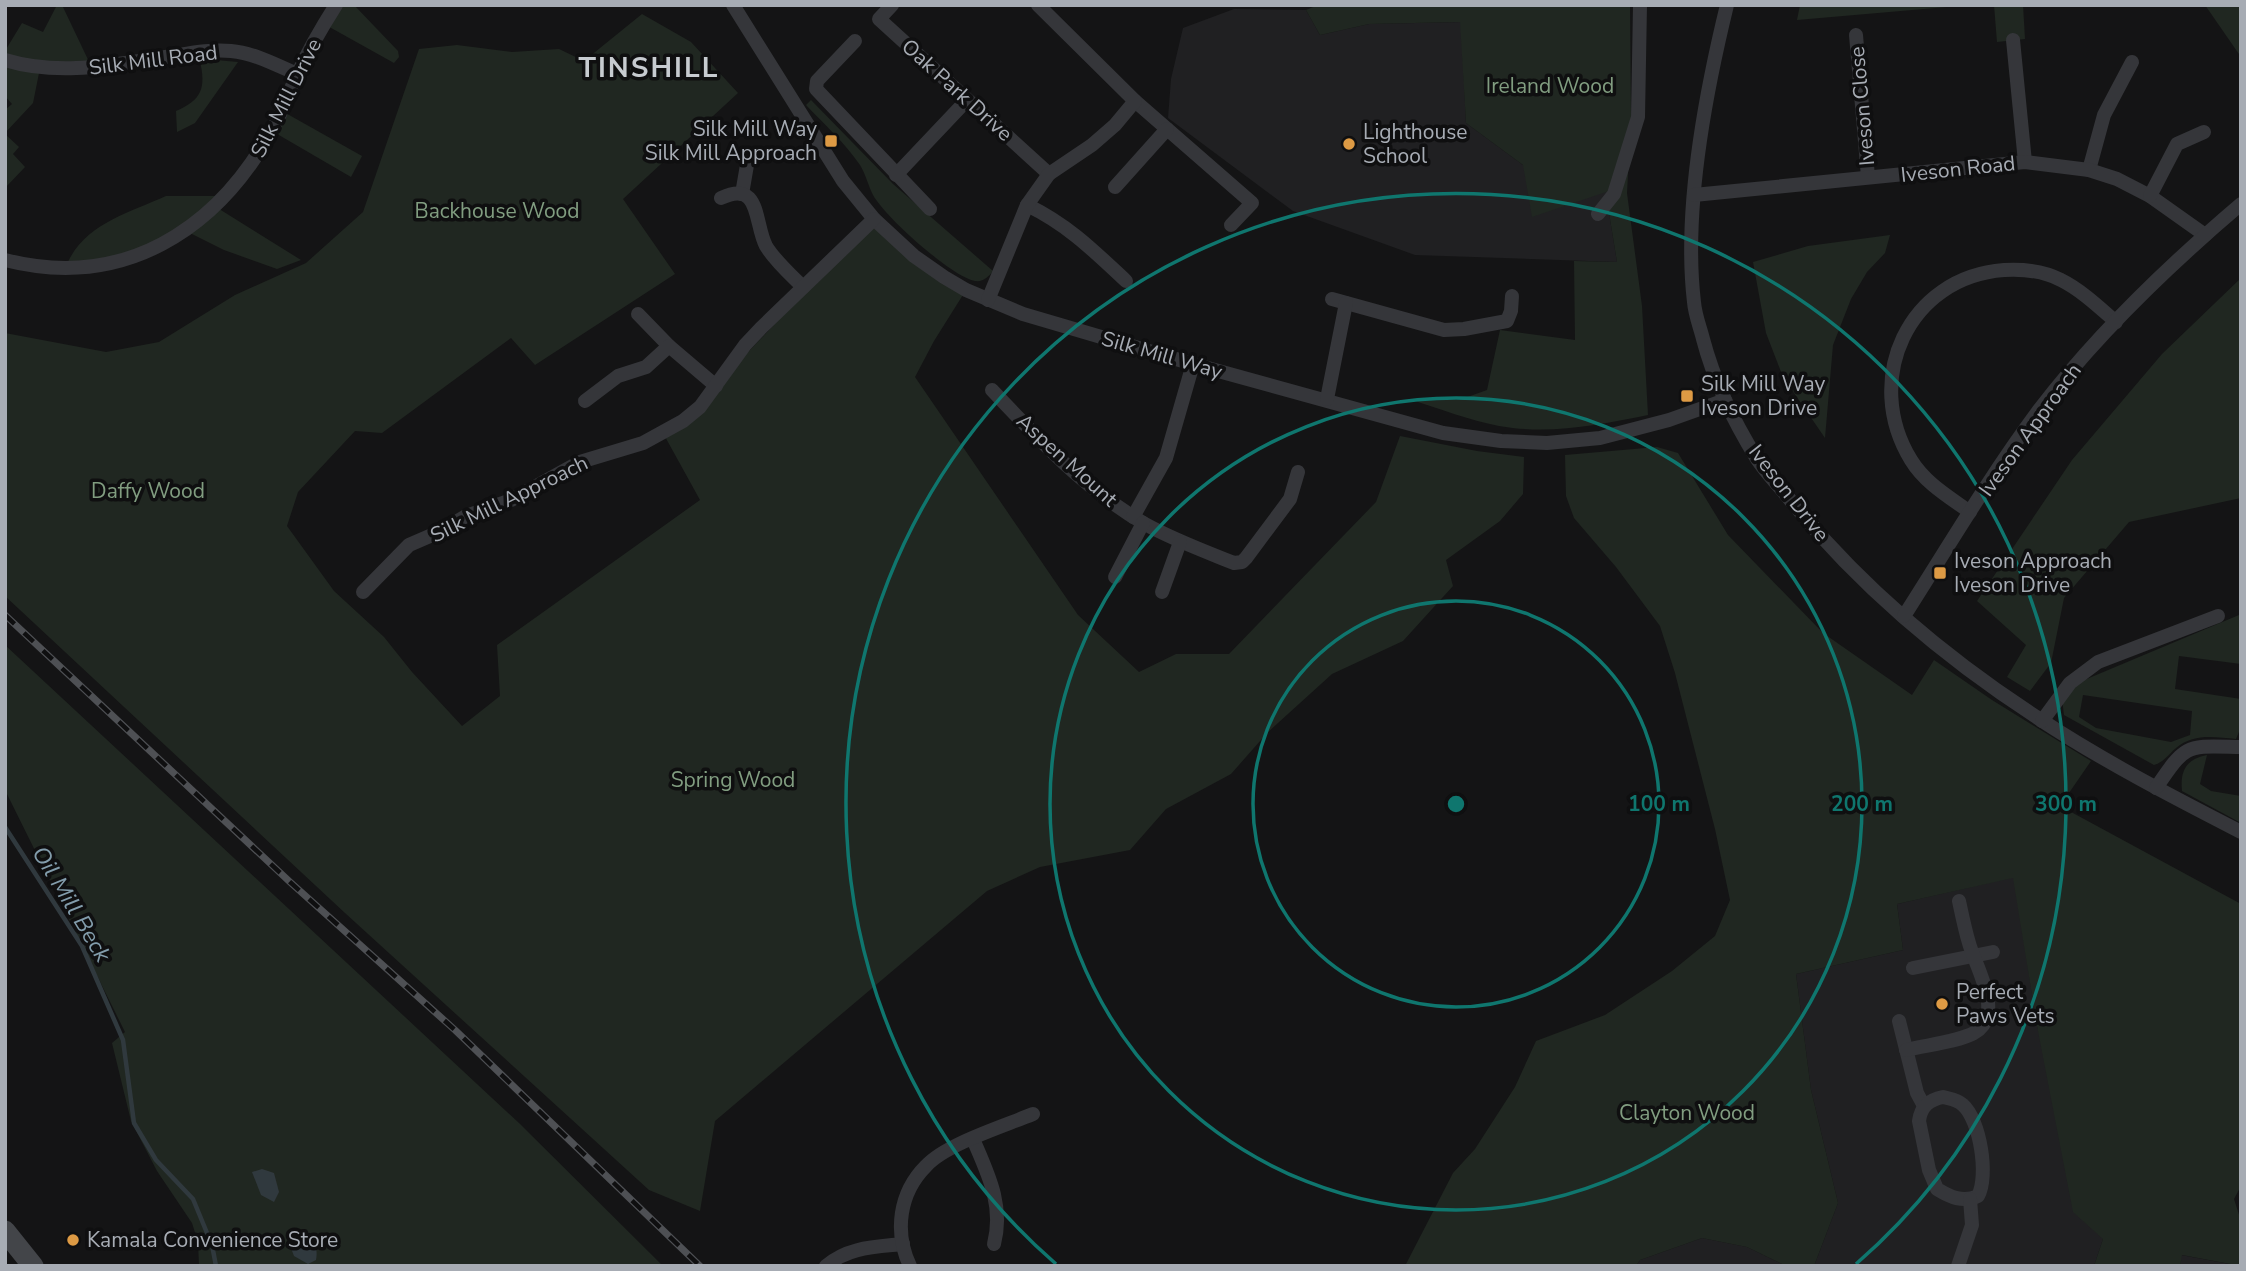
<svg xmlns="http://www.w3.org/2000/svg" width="2246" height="1271" font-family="'Nunito Sans',sans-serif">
	<rect width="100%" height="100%" fill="#141415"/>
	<g fill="#202022">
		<polygon points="1234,9 1306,10 1320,35 1369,24 1461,22 1466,123 1523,165 1609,191 1610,219 1617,262 1415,255 1293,211 1168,118 1171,79 1183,28"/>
		<polygon points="2014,877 2037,1026 2103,1239 2094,1266 1814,1266 1838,1203 1811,1090 1796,974 1903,950 1897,904"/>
		<polygon points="1702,1238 1747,1247 1786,1266 1636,1266 1640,1260"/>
		<polygon points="2181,1255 2241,1266 2180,1266"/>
	</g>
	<g fill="#202721" fill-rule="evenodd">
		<polygon points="57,5 62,5 92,68 40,68 33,103 5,133 5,110 12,104 5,96 5,51 22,23 43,32"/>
		<polygon points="336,5 354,5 398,51 399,57 394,63 324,24"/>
		<path d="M1318,5H1630L1631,115L1627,193L1642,306L1648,415C1599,425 1549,435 1499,426C1469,420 1440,409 1412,400H1459L1487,390L1500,330L1575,340L1574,261L1617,262L1610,219L1609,191L1532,217L1523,165L1466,123L1460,22L1369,24L1320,35L1306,10Z"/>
		<polygon points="1800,5 1970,5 1797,20"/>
		<polygon points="1994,5 2023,5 2025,39 1997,42"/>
		<polygon points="2205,5 2241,5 2241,57"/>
		<polygon points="642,14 691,42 738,93 623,199 675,274 535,365 511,338 382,433 355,431 298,492 287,526 334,591 384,637 412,672 462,726 500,696 497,645 700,500 663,433 716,386 874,219 966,290 934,341 915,377 1078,615 1139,672 1176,654 1229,654 1376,502 1400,436 1477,451 1524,457 1523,494 1500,521 1446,560 1453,586 1403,641 1332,674 1268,732 1231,774 1166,809 1130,850 1040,867 987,891 715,1121 700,1211 649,1190 345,913 5,596 5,333 106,352 159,342 235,295 306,263 363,212 419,49 457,45 512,52 559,49 584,61"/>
		<path d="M216,60L238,62L195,123L177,132L176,111C202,100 206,88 200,61Z"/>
		<path d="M811,100L893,184L993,271C988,277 984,282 975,281C952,277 885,217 873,195C868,185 866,175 860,165C845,143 824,124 806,105Z"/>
		<polygon points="282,111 362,156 351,177 272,131"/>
		<polygon points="5,134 19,147 13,154 25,167 5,188"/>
		<path d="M166,196H226L216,207L301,260L277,269L224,250L186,231L168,242L65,269C81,225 126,214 166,196Z"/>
		<polygon points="1890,235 1885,253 1867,272 1851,299 1833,345 1825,438 1783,377 1766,333 1753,262 1808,246"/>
		<polygon points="2241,278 2241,498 2129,522 2064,598 2051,663 2030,691 2007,677 2026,645 1977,601 2072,460 2162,354"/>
		<polygon points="1657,447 1678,453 1728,535 1823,633 1912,695 1934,660 1992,700 2091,761 2060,806 2241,904 2241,1186 2234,1199 2241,1221 2241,1266 2182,1255 2180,1266 2094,1266 2103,1239 2073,1212 2037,1026 2013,878 1897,904 1903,950 1796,974 1811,1090 1838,1203 1814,1266 1786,1266 1747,1247 1702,1238 1640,1260 1636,1266 1405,1266 1453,1173 1475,1149 1515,1087 1536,1041 1605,1015 1672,971 1715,936 1730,900 1715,829 1675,673 1660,626 1616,567 1574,518 1566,496 1565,455"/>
		<path d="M2239,615L2241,664L2179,656L2175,689L2241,699V727L2236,739C2214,737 2194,733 2176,748C2168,755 2164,762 2154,765L2064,715L2062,699L2082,681ZM2083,695L2192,711L2190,735L2171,742L2096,728L2079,717Z"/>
		<polygon points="5,645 519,1123 663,1266 199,1266 198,1242 192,1223 157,1171 131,1121 112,1043 125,1032 5,790"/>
		<path d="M2207,755L2200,784L2211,791L2241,796V823L2182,791C2180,771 2186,759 2207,755Z"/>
	</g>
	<g fill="#30393e">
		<polygon points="262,1169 274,1173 279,1192 274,1202 261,1195 252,1172"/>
		<path d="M297,1230C311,1237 319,1244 316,1260L308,1264L294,1256L289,1243L292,1235Z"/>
	</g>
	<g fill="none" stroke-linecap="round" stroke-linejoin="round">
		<polyline stroke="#30393e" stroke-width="4.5" points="5,827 82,946 123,1040 134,1123 156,1160 193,1199 212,1245 216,1266"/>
		<g stroke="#35363a" stroke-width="14">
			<polyline points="733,5 843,181 874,219 914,256 944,277 966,290 1023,314 1193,364 1443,433 1501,441 1547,443 1600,438 1669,420 1725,400"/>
			<polyline points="892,5 879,19 1049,174"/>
			<path d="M1727,5C1705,95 1683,210 1694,302C1695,315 1700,327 1703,339C1714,381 1734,422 1757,459C1767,474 1780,487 1791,501C1861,587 1948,660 2041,720C2105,762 2173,797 2241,832"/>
			<polyline points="1856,35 1868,177"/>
			<polyline points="2013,40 2025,162"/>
			<polyline points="855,41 817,81 816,89 930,209"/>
			<path d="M5,60C61,77 116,64 172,56C191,53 211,49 231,51C254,53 276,65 297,74"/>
			<polyline points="1135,101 1252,203 1231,225"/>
			<polyline points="2089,170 2104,115 2132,62"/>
			<polyline points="896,175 967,100"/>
			<polyline points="1115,187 1167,129"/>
			<polyline points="742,194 747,165"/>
			<polyline points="1694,195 2025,162 2089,170 2117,179 2150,196 2205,235"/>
			<polyline points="2150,196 2177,144 2204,132"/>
			<path d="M721,198C761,179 754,223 766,246C775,261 790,274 803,287"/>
			<path d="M1027,205C1068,225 1093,250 1126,281"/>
			<polyline points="1598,214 1614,194 1638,117 1640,5"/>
			<path d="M5,260C123,290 217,231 273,128C283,111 289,92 297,75C308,51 322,27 336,5"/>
			<polyline points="1332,299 1444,330 1464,329 1507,321 1511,311 1512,296"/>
			<polyline points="988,300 1027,205 1049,174 1092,145 1115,125 1135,101 1038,5"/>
			<polyline points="638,314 669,346"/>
			<path d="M992,390C1039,440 1086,490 1145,524C1174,540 1204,551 1234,563L1242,562L1246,558L1290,499L1298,472"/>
			<polyline points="1327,399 1346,303"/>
			<polyline points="585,401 618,376 646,367 669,346 716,386"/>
			<path d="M1970,512C1949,497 1925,483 1911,460C1862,380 1908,277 2004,270C2022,269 2044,271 2061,280C2081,290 2099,307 2116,322"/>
			<polyline points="1133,517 1166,458 1193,364"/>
			<polyline points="1115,577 1143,523"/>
			<polyline points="363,592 409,545 439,532 466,516 511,500 580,462 643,443 683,421 700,407 745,345 761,328 874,219"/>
			<polyline points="1162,592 1180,542"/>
			<path d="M1904,616C1948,547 1990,476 2039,410C2097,334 2168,266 2241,204"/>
			<polyline points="2042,721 2070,683 2098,662 2218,616"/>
			<path d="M2156,788C2187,742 2186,746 2241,747"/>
			<polyline points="1913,968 1993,952"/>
			<polyline points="1899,1021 1917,1093 1924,1106"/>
			<path d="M1906,1050C1926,1045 1957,1042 1974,1033C2006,1015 1975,966 1969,943C1965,930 1962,915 1959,901"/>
			<path d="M1943,1097C1950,1099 1957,1099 1963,1105C1980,1120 1989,1176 1978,1196C1963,1203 1950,1197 1937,1189L1929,1170L1919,1121C1921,1106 1929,1100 1943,1097Z"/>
			<path d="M973,1139C988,1174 1004,1205 994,1244"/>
			<path d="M826,1266C848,1247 875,1247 903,1244"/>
			<path d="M910,1266C894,1232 899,1193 926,1166C946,1144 1004,1126 1033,1114"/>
			<polyline points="1958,1266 1972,1225 1970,1199"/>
		</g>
		<polyline stroke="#434549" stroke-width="21" points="5,1231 33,1266"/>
		<defs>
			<polyline id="rail" points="5,615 290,882 455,1030 700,1266"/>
		</defs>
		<use href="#rail" stroke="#4e5054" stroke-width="7"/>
		<use href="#rail" stroke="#0f0f10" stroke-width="4.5" stroke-dasharray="13" stroke-linecap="butt"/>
	</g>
	<g fill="none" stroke="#0f766e" stroke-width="3.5">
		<circle cx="1456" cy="804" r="203"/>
		<circle cx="1456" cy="804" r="406"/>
		<path d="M1056 1264A610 610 0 1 1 1856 1264"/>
	</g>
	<g fill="#dd9a44" stroke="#0f0f10" stroke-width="2.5">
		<rect x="824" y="134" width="14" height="14" rx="3.5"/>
		<circle cx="1349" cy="144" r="7"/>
		<rect x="1680" y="389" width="14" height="14" rx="3.5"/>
		<rect x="1933" y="566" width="14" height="14" rx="3.5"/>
		<circle cx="1942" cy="1004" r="7"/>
		<circle cx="73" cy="1240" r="7"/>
	</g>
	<g text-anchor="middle" stroke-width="7" stroke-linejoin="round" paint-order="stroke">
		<g font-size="21" fill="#a7acb4" stroke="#0f0f10">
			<text transform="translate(153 60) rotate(-7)" y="7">Silk Mill Road</text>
			<text transform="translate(957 90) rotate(42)" y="7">Oak Park Drive</text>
			<text transform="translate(286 98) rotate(-63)" y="7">Silk Mill Drive</text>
			<text transform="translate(1862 106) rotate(-95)" y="7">Iveson Close</text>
			<text transform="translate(1958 169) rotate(-6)" y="7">Iveson Road</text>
			<text transform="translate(1162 355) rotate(16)" y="7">Silk Mill Way</text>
			<text transform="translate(2030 430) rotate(-54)" y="7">Iveson Approach</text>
			<text transform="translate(1067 460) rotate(42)" y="7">Aspen Mount</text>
			<text transform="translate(1789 493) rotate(52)" y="7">Iveson Drive</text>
			<text transform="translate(509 499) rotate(-26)" y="7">Silk Mill Approach</text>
		</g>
		<g font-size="21" fill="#819d80" stroke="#0f0f10">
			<text x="1550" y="93">Ireland Wood</text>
			<text x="497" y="218">Backhouse Wood</text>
			<text x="148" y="498">Daffy Wood</text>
			<text x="733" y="787">Spring Wood</text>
			<text x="1687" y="1120">Clayton Wood</text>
		</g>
		<g font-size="21" fill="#a7acb4" stroke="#0f0f10" text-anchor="start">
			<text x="817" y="136" text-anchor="end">Silk Mill Way<tspan x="817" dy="24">Silk Mill Approach</tspan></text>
			<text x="1363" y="139">Lighthouse<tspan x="1363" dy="24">School</tspan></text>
			<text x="1701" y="391">Silk Mill Way<tspan x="1701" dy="24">Iveson Drive</tspan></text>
			<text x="1954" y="568">Iveson Approach<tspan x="1954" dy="24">Iveson Drive</tspan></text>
			<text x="1956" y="999">Perfect<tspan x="1956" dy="24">Paws Vets</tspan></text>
			<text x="87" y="1247">Kamala Convenience Store</text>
		</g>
		<g font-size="23" font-style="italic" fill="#829cab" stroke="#0f0f10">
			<text transform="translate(72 904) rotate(59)" y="8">Oil Mill Beck</text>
		</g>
		<g font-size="28" font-weight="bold" letter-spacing="2" fill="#c7cbd0" stroke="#0f0f10">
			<text x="649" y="77">TINSHILL</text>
		</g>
	</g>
	<circle cx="1456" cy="804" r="10" fill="#0f766e" stroke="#0f0f10" stroke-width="3.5"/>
	<g font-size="21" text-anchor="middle" font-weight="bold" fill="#0f766e" stroke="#0f0f10" stroke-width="7" stroke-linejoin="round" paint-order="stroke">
		<text x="1659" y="811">100 m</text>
		<text x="1862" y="811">200 m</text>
		<text x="2066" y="811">300 m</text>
	</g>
	<rect width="2246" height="1271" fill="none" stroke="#a7acb4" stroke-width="14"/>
</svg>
